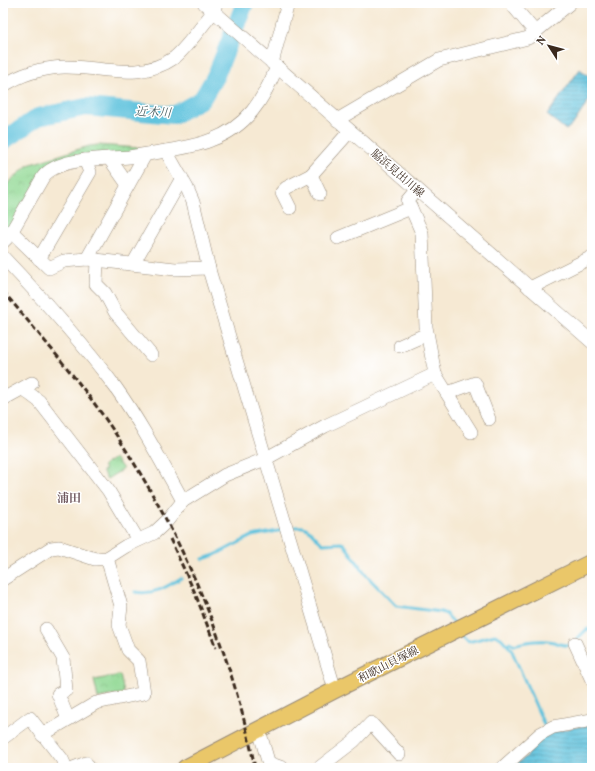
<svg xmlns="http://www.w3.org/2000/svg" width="595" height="771" font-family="Vollkorn,'Noto Serif JP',serif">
	<defs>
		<pattern id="park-crowns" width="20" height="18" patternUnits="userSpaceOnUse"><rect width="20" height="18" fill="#92d994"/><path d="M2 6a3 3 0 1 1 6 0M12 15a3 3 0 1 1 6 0" fill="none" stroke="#7fba7f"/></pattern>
		<pattern id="water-rules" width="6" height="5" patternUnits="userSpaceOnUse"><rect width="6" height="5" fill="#5fc2dd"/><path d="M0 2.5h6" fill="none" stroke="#509eb3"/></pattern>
	</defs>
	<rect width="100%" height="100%" fill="#fff"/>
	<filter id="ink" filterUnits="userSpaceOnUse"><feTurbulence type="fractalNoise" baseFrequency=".025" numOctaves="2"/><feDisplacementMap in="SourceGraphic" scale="8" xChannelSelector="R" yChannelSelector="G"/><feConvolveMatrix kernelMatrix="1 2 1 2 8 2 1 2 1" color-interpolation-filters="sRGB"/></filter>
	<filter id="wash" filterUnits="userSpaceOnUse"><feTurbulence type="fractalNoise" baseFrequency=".012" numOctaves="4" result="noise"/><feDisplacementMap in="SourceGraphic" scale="16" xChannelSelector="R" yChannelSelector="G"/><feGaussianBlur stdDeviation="0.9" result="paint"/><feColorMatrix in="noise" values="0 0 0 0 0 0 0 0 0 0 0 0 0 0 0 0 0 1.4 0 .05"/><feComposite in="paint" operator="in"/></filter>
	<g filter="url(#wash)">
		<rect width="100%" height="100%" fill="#f6e9d3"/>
		<g fill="url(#park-crowns)" stroke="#668259">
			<polygon points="98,145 140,148 144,153 52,166 9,231 3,225 3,188 28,165 89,146"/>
			<polygon points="115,458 123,469 107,479 102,471 105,469 103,466"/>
			<polygon points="120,675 124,693 98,698 94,680"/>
		</g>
		<g fill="url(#water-rules)" stroke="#4d767e">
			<polygon points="580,69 592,79 592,96 574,123 566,130 547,115"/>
			<polygon points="592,724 592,768 511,768 527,756 538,740 547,733"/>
		</g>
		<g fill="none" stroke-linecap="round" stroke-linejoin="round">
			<g stroke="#5fc2dd" stroke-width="3">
				<path d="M291,528C312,523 310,535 323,544L341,543L344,544L367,576L396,606L441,612L446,614L455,624"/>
				<polyline points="203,559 215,555 252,536 283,530"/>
				<path d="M135,592C154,595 165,588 181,578"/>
				<polyline points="460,634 468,642 495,635 501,638 511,649 545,727"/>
				<polyline points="576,640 586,630 592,628"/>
				<path d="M508,645L510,642L513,645C524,642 536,640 548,641C557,641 563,648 572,644"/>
			</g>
			<polyline stroke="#5fc2dd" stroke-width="18" points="3,141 38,117 86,107 174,115 202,99 216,75 245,3"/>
		</g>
	</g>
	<g filter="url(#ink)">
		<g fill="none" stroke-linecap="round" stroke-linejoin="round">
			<defs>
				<g id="minor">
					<polyline points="204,3 592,342"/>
					<polyline points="516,3 514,7 536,33"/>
					<polyline points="272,63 288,3"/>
					<path d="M3,86C21,74 42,68 64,67C102,66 139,82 174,58C185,50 204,23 214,11L216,3"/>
					<polyline points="337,120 439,60 528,38 570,3"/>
					<path d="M166,151C180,148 197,146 211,140C247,127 263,100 277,67"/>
					<polyline points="109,158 128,185"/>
					<polyline points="311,175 320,194"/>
					<polyline points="417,190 408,201 422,233 426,327 435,374 471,432"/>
					<polyline points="290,208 282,192 286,188 311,175 350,131"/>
					<polyline points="11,231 49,268 64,261 87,259 175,269 209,268"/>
					<polyline points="338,238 411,208"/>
					<path d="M3,242L9,236L43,177C58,157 106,159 129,157C141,155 154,153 166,151L187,188L193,202L210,273L335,690"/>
					<path d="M3,257C42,298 82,342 116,388C141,423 162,463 183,501"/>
					<polyline points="39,259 90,172 85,160"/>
					<polyline points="87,259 145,155"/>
					<polyline points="97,260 96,284 105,293 115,312 151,355"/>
					<polyline points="133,264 182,178"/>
					<polyline points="530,288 592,257"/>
					<polyline points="400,346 427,334"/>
					<polyline points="23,389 39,401 108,490 138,540"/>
					<polyline points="447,393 475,383 489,419"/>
					<polyline points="3,399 32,383"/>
					<polyline points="3,579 51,548 59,547 95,559 107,558 126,546 154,533 167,521 183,501 225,475 265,459 325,426 435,374"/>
					<polyline points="46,629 63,658 66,690 58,694 68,719"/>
					<polyline points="575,643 592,680"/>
					<polyline points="259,730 270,768"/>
					<polyline points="42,735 96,703 144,693 139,661 128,650 119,625 121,606 107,558"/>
					<polyline points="3,738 30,718 62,759 66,768"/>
					<polyline points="269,763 283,768"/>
					<polyline points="73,768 86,763 89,768"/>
					<polyline points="319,768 354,741 371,723 399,754"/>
					<polyline points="502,768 540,734 553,727 592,720"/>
				</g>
				<polyline id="major" points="185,768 335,690 592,562"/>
			</defs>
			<use href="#minor" stroke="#988a78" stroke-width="14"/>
			<use href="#major" stroke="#988a78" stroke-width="18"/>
			<use href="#minor" stroke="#fff" stroke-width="13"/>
			<use href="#major" stroke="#eac769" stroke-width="16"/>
			<g stroke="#3b2a1e" stroke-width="3" stroke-dasharray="6 3" stroke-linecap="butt">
				<path d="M3,291C41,337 82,383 115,433C182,535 231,648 255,768"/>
				<polyline points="170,539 195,593 216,648"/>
			</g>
		</g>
	</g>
	<g text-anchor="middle" stroke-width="3" stroke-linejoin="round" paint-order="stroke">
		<g font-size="11" fill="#3b2a1e" stroke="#fff">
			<text transform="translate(398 173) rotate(41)" y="4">脇浜見出川線</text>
			<text transform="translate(388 664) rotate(-27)" y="4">和歌山貝塚線</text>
		</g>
		<g font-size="12" font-style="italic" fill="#485f61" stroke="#fff">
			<text transform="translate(153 112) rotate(3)" y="4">近木川</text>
		</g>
		<g font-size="12" font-weight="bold" fill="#6e575e" stroke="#fff">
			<text x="69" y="502">浦田</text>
		</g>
	</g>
	<rect width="595" height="771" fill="none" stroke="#fff" stroke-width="16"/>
	<g transform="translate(549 46) rotate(306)" stroke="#ffffff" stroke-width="3" paint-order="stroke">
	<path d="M0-3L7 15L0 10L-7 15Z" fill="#3b2a1e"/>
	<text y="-6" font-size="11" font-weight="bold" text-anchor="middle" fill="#3b2a1e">N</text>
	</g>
</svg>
